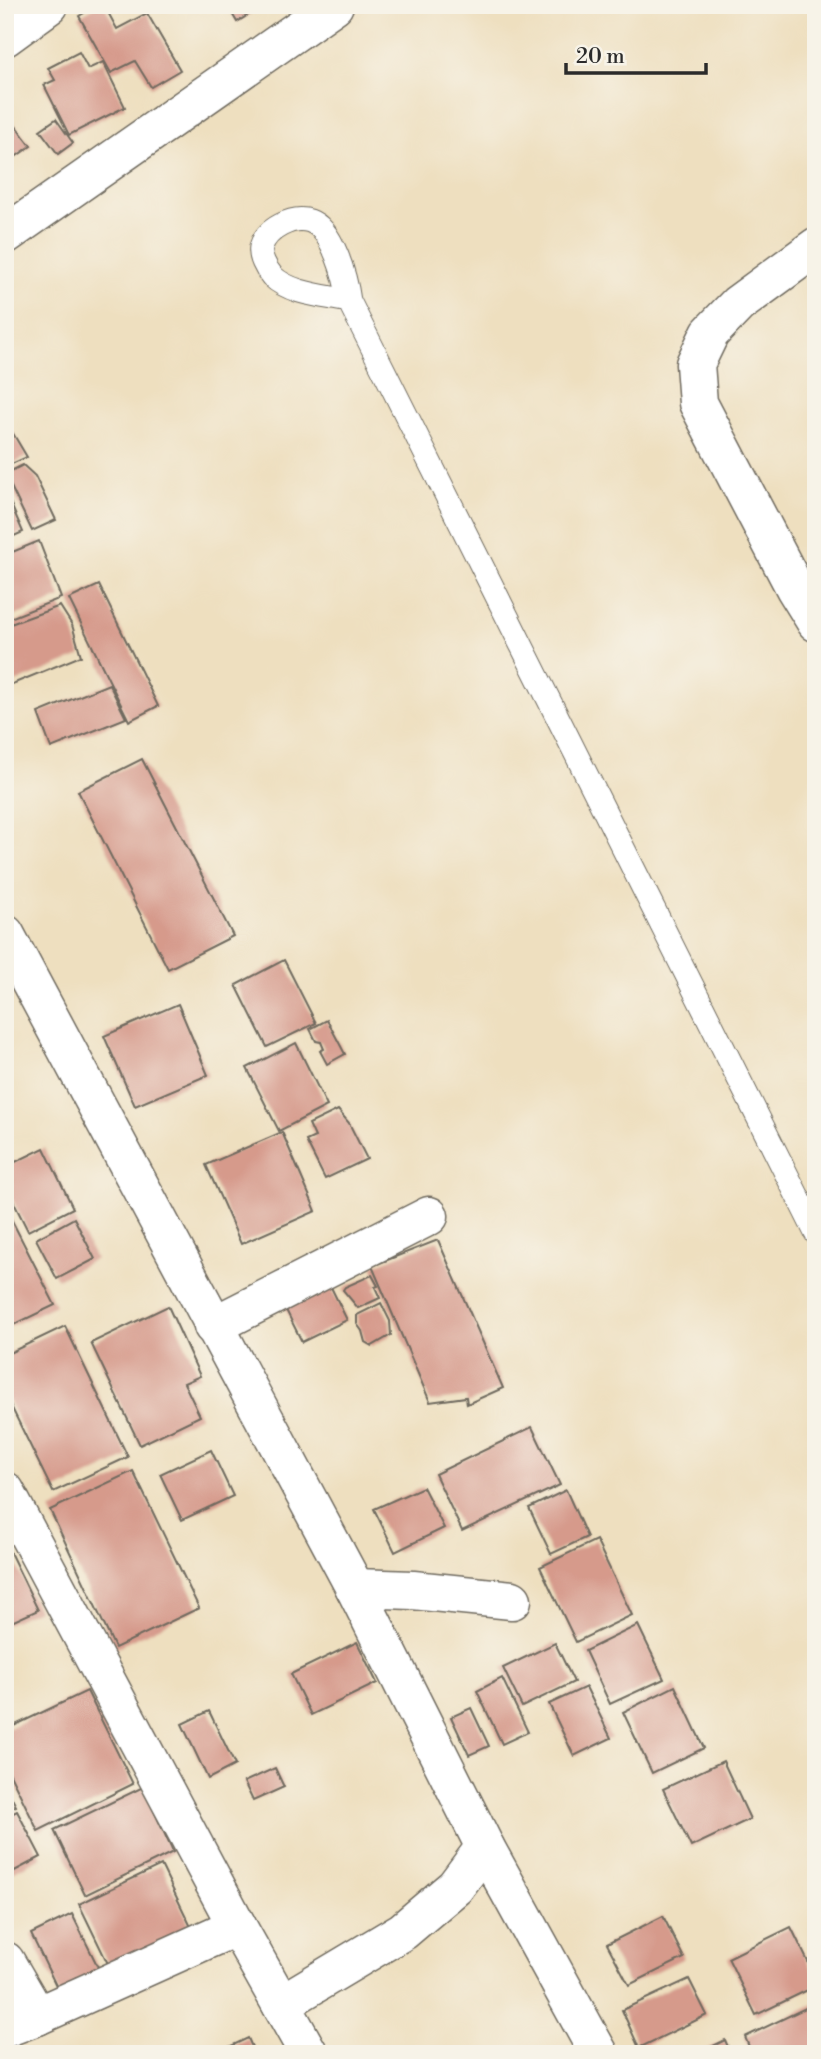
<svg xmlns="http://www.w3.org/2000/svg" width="821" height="2059" font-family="'Libre Bodoni',serif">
	<rect width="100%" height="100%" fill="#f7f3e8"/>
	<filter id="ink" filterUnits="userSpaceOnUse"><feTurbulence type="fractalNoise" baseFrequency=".0143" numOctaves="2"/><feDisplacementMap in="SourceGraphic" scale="14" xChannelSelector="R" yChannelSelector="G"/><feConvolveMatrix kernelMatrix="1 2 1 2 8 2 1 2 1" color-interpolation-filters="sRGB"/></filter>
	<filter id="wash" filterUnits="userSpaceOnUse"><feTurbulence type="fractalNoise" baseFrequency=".00686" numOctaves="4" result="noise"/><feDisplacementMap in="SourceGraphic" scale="28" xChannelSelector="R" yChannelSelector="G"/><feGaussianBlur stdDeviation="1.57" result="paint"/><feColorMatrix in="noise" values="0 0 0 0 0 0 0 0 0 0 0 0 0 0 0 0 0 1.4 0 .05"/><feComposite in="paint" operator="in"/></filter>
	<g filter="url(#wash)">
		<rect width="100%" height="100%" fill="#eedfbf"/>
		<g id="blocks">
			<g fill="#d69a8b">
				<polygon points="98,5 104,5 117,29 147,13 180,70 151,87 135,61 111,73 79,16"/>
				<polygon points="227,5 264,5 237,22"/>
				<polygon points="79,52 88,69 103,62 125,107 69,135 44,85 55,80 48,68"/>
				<polygon points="56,119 73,143 58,154 40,130"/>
				<polygon points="12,121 31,146 5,164 5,126"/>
				<polygon points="5,420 27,457 5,467"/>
				<polygon points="23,465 35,476 56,520 32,531 5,474"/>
				<polygon points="5,491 23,532 5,540"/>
				<polygon points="39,541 61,598 5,620 5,555"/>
				<polygon points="99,585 158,706 129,721 69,599"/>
				<polygon points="60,606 72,625 81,656 5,687 5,626"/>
				<polygon points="109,684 126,718 51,748 38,713"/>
				<polygon points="142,759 233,936 168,969 78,791"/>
				<polygon points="284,960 316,1023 267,1047 236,985"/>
				<polygon points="178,1004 208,1075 135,1106 104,1036"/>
				<polygon points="327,1020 345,1054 327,1064 320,1051 324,1049 321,1042 316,1041 310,1029"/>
				<polygon points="296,1043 327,1106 279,1131 247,1068"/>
				<polygon points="338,1110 349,1123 367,1159 325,1179 306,1141 315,1137 309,1124"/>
				<polygon points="282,1132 316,1211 241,1244 206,1165"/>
				<polygon points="44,1148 73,1208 28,1231 5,1185 5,1167"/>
				<polygon points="5,1207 55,1305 5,1329"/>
				<polygon points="74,1218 95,1259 57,1279 36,1239"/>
				<polygon points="438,1240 503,1388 467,1404 466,1397 430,1402 372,1266"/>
				<polygon points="372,1275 378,1286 375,1287 380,1298 358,1308 343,1290 345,1287"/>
				<polygon points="328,1281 347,1320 302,1342 283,1304"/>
				<polygon points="381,1303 390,1321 391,1335 372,1346 365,1342 362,1331 357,1324 357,1315"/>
				<polygon points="168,1306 200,1376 184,1383 200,1416 140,1445 91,1343"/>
				<polygon points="65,1326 128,1457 53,1492 5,1394 5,1355"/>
				<polygon points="532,1427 560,1485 462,1531 435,1474"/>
				<polygon points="211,1450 233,1496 182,1520 160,1474"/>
				<polygon points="133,1471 199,1608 115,1648 50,1510"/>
				<polygon points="423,1487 444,1528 395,1552 374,1509"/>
				<polygon points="566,1490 587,1537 551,1554 529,1508"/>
				<polygon points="596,1540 632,1615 576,1642 540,1567"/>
				<polygon points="5,1542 38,1610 5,1625"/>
				<polygon points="638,1625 664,1679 610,1704 585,1651"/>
				<polygon points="357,1642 377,1683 311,1715 291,1674"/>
				<polygon points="555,1643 574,1682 522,1707 503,1668"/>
				<polygon points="502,1678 528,1732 502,1744 477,1691"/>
				<polygon points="675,1686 704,1748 652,1773 623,1712"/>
				<polygon points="586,1687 611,1738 574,1756 549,1704"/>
				<polygon points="87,1691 133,1784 38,1831 5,1764 5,1730"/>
				<polygon points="471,1708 489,1746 469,1755 451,1717"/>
				<polygon points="209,1711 235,1765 208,1779 182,1724"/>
				<polygon points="723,1761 750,1819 691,1847 663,1789"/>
				<polygon points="275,1768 284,1787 253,1801 244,1782"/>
				<polygon points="5,1785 16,1806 5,1811"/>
				<polygon points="143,1787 173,1852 85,1895 54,1830"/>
				<polygon points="17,1811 41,1857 5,1876 5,1817"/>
				<polygon points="161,1865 192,1929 110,1968 79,1904"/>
				<polygon points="72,1914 102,1975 61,1996 31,1934"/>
				<polygon points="663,1916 684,1958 629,1985 607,1944"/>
				<polygon points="791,1927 816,1978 816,1986 756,2015 728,1958"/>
				<polygon points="689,1979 707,2015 639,2048 622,2010"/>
				<polygon points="816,2003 816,2054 752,2054 745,2037"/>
				<polygon points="248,2038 255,2054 214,2054"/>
				<polygon points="725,2040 731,2054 697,2054"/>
			</g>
		</g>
	</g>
	<g filter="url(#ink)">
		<use href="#blocks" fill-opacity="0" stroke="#6f6a5f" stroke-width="2"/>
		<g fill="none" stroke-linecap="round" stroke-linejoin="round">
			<defs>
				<path id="lane" d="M349,301C326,296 290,294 272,276C266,269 259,256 261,247C266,229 293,215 310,221C333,229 346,279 349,301L816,1233"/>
				<g id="street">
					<polyline points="5,37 49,5"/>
					<polyline points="5,235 334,5"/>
					<polyline points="816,247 738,304 710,333 695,364 698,403 795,588 816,622"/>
					<polyline points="5,934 355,1588 485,1847 599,2054"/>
					<polyline points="213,1326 429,1216"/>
					<polyline points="5,1491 237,1926 309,2054"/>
					<polyline points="355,1588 413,1590 512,1600"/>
					<polyline points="5,1961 37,2016"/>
					<polyline points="281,2004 403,1931 455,1887 485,1847"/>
					<polyline points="5,2028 37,2016 237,1926"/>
				</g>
			</defs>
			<use href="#lane" stroke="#6f6a5f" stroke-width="25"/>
			<use href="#street" stroke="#6f6a5f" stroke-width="41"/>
			<use href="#lane" stroke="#fff" stroke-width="23"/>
			<use href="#street" stroke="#fff" stroke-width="38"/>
		</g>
	</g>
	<rect width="821" height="2059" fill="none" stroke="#f7f3e8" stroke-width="28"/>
	<path d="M566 63v10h140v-10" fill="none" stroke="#2b2b2b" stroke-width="3.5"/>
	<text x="576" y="63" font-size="21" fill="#2b2b2b" stroke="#f7f3e8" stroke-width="5" paint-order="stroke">20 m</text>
</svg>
